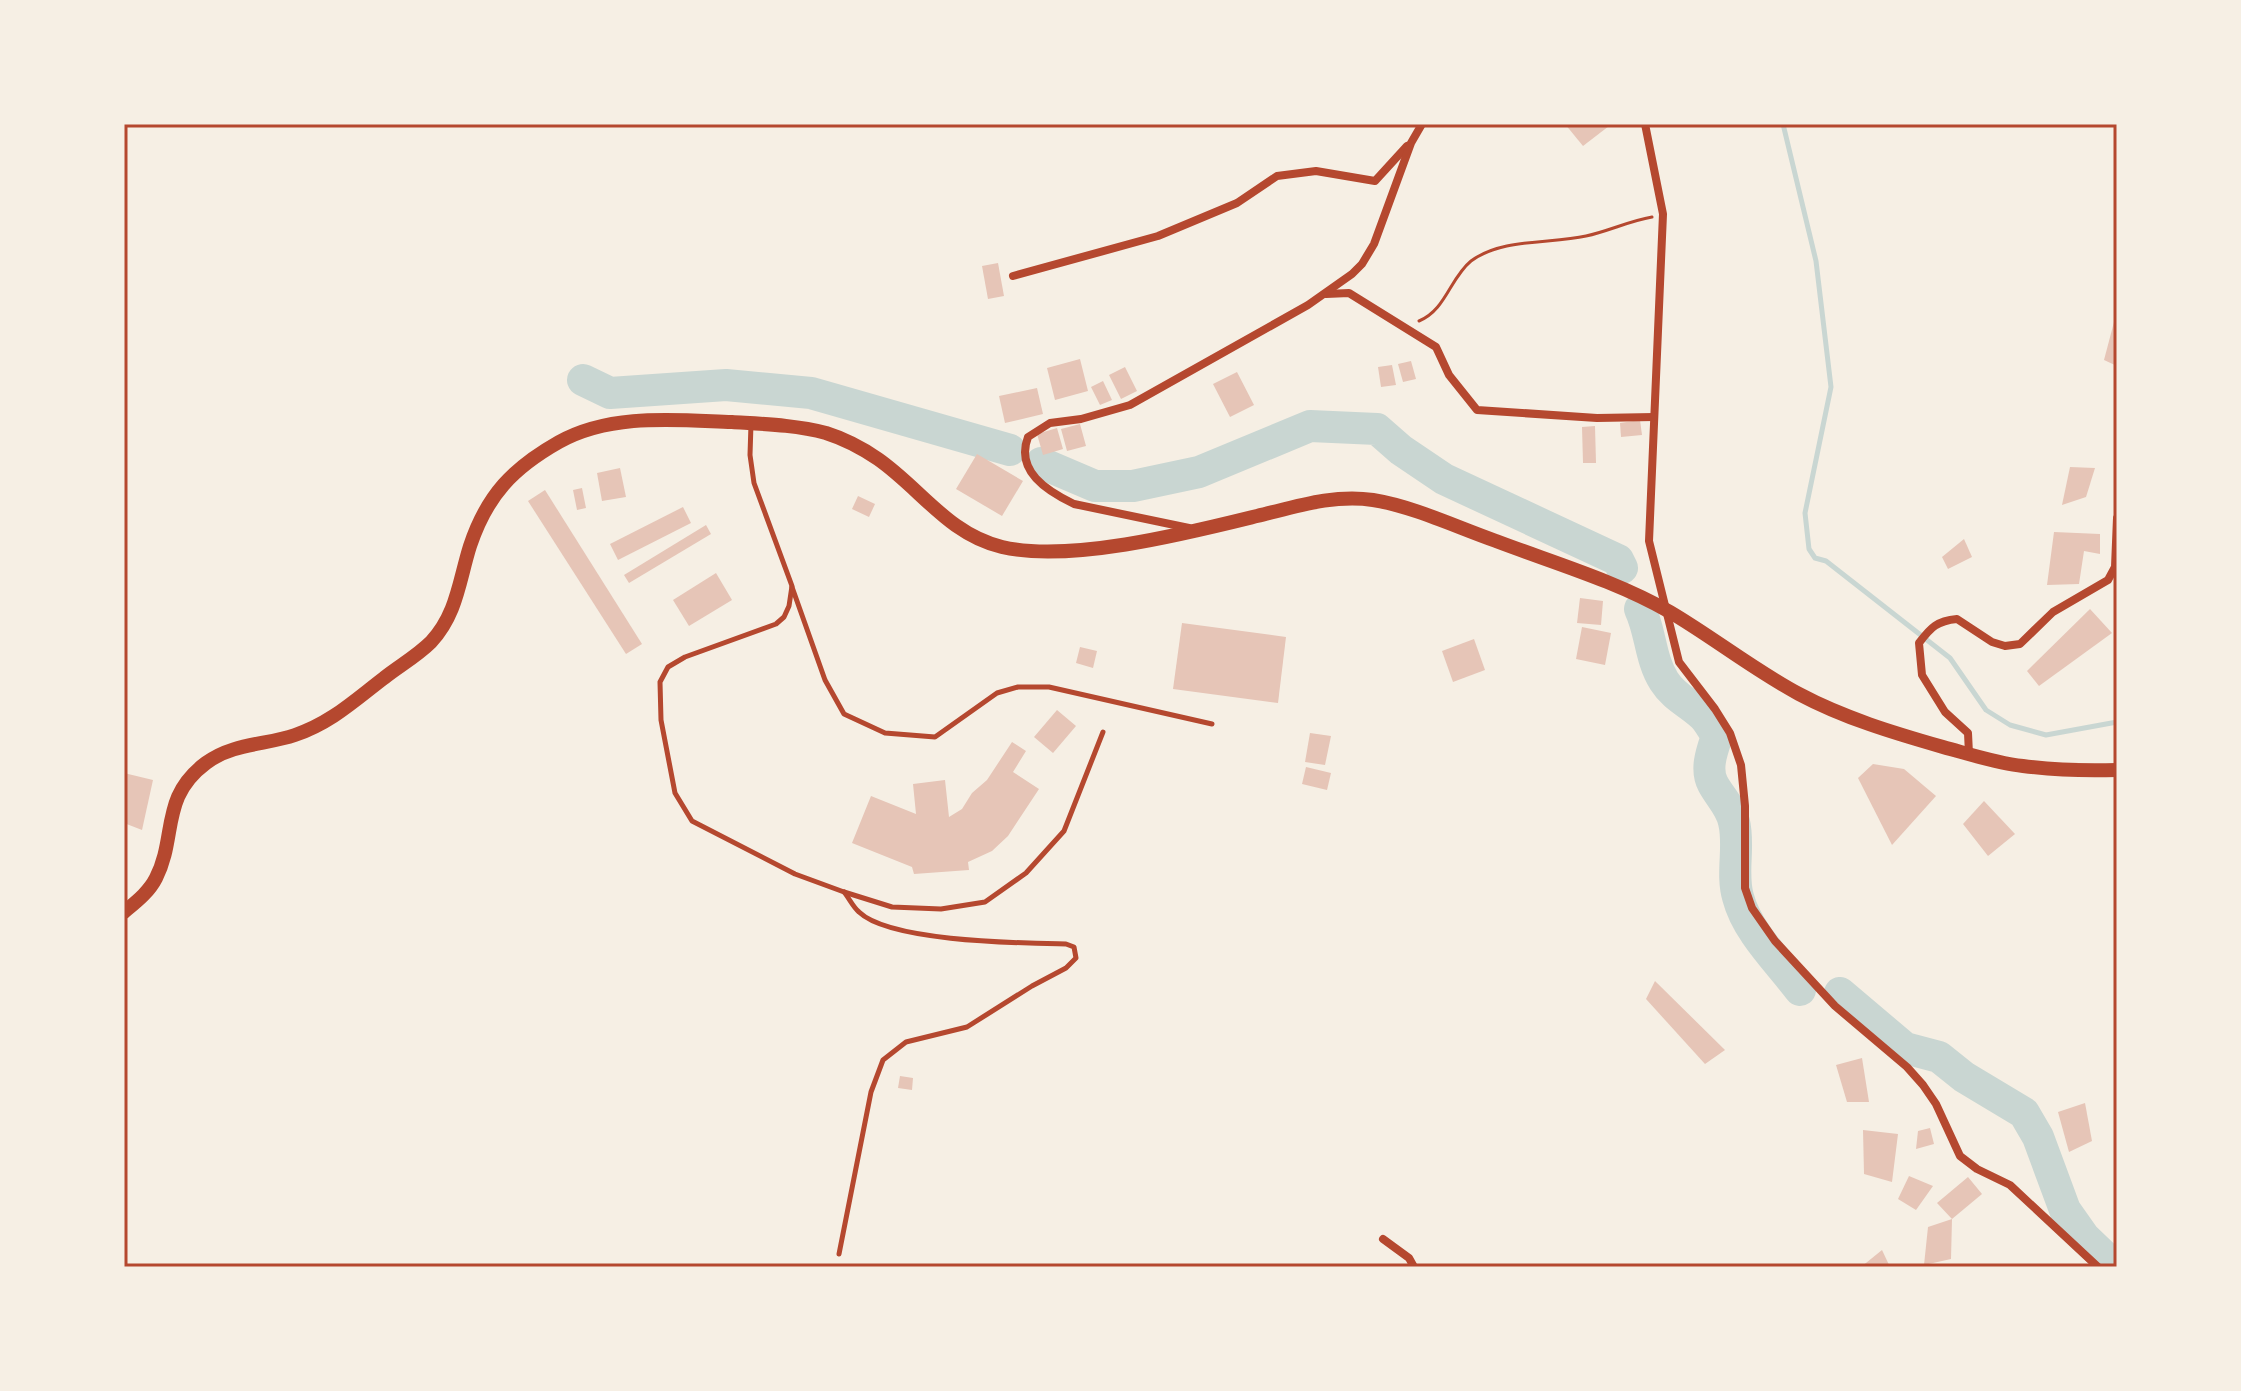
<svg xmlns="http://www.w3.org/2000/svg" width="2241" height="1391" font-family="Mulish,sans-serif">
	<rect width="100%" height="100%" fill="#f6efe4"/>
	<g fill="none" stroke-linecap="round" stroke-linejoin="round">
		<polyline stroke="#c9d6d2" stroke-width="5" points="1783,124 1816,261 1831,387 1805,513 1809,549 1815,558 1826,561 1950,658 1986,710 2010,725 2046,735 2117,722"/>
		<g stroke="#c9d6d2" stroke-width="32">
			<polyline points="583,380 610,393 726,385 811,393 1010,450"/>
			<polyline points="1041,463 1095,486 1133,486 1199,472 1310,426 1377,429 1401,450 1444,479 1618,560 1622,568"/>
			<path d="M1640,609C1651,632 1650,659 1664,681C1674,697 1689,703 1702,715C1708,720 1712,729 1717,736C1712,751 1705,769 1713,784C1720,797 1731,807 1734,822C1740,846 1731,873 1738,897C1747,932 1779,962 1800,990"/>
			<polyline points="1840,993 1905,1048 1939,1057 1964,1077 2024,1113 2038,1137 2065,1210 2084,1237 2108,1260 2112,1261"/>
		</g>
	</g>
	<g fill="#e6c5b7">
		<polygon points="1565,124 1607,124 1609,126 1583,146"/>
		<polygon points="998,263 1004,296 988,299 982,266"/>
		<polygon points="2114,322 2117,323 2117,366 2104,360"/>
		<polygon points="1080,359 1088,391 1055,400 1047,368"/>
		<polygon points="1411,361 1416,379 1403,382 1398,364"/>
		<polygon points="1392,365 1396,385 1381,387 1378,367"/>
		<polygon points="1125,367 1137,391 1121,399 1109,375"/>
		<polygon points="1237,372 1254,405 1230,417 1213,384"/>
		<polygon points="1103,381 1112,400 1100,405 1091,387"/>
		<polygon points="1037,388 1043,414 1005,423 999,396"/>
		<polygon points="1640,420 1642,435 1621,437 1620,423"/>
		<polygon points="1080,424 1086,446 1067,451 1061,429"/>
		<polygon points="1595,426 1596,463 1583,463 1582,427"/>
		<polygon points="1057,428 1063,449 1043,455 1037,434"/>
		<polygon points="977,454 1023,481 1002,516 956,489"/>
		<polygon points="2070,467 2095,468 2086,497 2062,505"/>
		<polygon points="620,468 626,497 602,501 597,473"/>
		<polygon points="582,488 586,508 577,510 573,490"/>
		<polygon points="545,490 642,644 626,654 528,501"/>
		<polygon points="858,496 875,504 869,517 852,509"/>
		<polygon points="683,507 691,523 618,560 610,544"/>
		<polygon points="706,525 711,534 629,583 624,575"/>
		<polygon points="2054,532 2100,534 2100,554 2084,551 2079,584 2047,585"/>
		<polygon points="1964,539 1972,557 1948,569 1942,557"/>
		<polygon points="716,573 732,600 689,626 673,600"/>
		<polygon points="1580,598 1603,601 1601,625 1577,623"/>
		<polygon points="2090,609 2112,633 2039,686 2027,671"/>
		<polygon points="1182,623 1286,637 1278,703 1173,689"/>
		<polygon points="1582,627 1611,633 1605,665 1576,659"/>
		<polygon points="1474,639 1485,670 1453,682 1442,651"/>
		<polygon points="1080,647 1097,651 1093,668 1076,663"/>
		<polygon points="1057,710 1076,726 1053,753 1034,737"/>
		<polygon points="1310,733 1331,736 1325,765 1305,762"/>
		<polygon points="1012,742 1026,751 1013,772 1039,789 1008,836 992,851 968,862 969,870 914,874 912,867 852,843 871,796 916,814 913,784 945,780 949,817 962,809 972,793 987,780"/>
		<polygon points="1873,764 1904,769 1936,796 1892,845 1858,778"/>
		<polygon points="1306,767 1331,773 1327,790 1302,784"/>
		<polygon points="124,773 153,780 142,830 124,823"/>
		<polygon points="1984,801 2015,834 1988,856 1963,824"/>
		<polygon points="1655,981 1725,1050 1705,1064 1646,999"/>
		<polygon points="1862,1058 1869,1102 1847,1102 1836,1065"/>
		<polygon points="900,1076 913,1078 912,1090 898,1088"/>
		<polygon points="2085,1103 2092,1141 2069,1152 2058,1112"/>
		<polygon points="1930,1128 1934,1144 1916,1149 1918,1131"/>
		<polygon points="1863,1130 1898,1134 1892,1182 1864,1174"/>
		<polygon points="1909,1176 1933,1186 1916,1210 1898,1199"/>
		<polygon points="1968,1177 1982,1194 1952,1219 1937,1203"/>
		<polygon points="1952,1219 1951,1259 1924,1265 1928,1227"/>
		<polygon points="1882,1250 1890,1267 1861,1267"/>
	</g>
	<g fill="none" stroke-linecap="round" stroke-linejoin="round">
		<path stroke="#b5482f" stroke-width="3" d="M1419,321C1446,310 1450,278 1471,261C1502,238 1550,244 1586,236C1609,231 1629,221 1652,217"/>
		<g stroke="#b5482f" stroke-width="5">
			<polyline points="751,424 750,455 754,483 792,586 789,606 784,617 776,624 685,657 668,667 660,682 661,720 675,793 692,821 795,874 844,892 892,907 941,909 985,902 1026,873 1064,831 1103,732"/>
			<polyline points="792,587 825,680 844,714 885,733 935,737 997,693 1018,687 1049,687 1212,724"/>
			<path d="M839,1254L871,1092L883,1060L906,1042L967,1027L1032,986L1066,968L1076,958L1074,947L1066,944C1022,943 890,942 859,912C853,907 849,898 844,892"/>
		</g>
		<g stroke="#b5482f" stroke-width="8">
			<polyline points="1645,124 1663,214 1649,541 1679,662 1715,709 1730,733 1741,765 1745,806 1745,888 1752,908 1775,941 1835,1006 1907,1067 1923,1085 1936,1104 1960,1156 1977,1169 2010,1185 2098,1267"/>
			<polyline points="1013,276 1158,236 1237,203 1277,176 1316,171 1375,181 1407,146"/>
			<polyline points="1326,294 1349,293 1436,347 1449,375 1477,410 1597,418 1654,417"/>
			<path d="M1189,528L1074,504C1047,491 1015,471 1028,437L1050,423L1081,419L1130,405L1308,305L1352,274L1362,264L1374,244L1411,143L1422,124"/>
			<path d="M1969,754L1968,733L1945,712L1922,675L1919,643C1931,627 1937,621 1957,619L1992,642L2005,646L2020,644L2053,612L2108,580L2115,567L2117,518"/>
			<polyline points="1383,1239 1409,1258 1414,1267"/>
		</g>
		<path stroke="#b5482f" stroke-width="14" d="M124,912C136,902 149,892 156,878C177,837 160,797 206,763C233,743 266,745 295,735C331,723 355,700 384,678C399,666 417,656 431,642C457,614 459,581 470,546C487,495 513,468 559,442C611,413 675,420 732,422C763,424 796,425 826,433C845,439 862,448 878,459C921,489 948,534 1002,547C1070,563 1188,533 1257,516C1295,507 1333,494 1373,500C1415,507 1456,527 1496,541C1554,563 1616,581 1670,612C1714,638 1754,670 1799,694C1844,718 1894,733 1943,747C1969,754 1996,763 2023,766C2054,770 2086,771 2117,770"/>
	</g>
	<rect width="2241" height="1391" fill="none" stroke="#f6efe4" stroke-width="252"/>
	<rect x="126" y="126" width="1989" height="1139" fill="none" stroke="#b5482f" stroke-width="3"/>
</svg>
